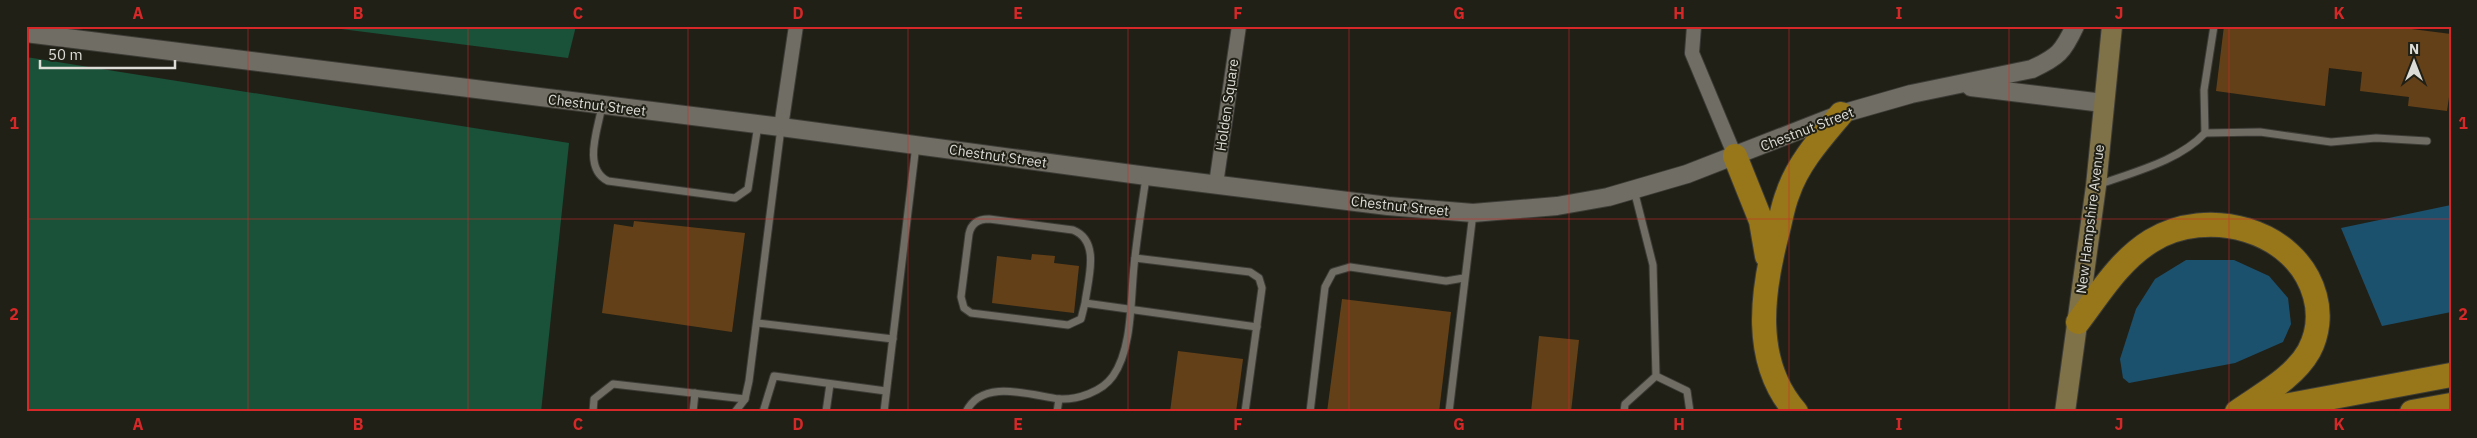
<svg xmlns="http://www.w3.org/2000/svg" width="2477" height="438" font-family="'IBM Plex Sans',sans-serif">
	<rect width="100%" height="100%" fill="#212017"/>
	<g fill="#195239">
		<polygon points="318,26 576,26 568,58"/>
		<polygon points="26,57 569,143 541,412 26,412"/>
	</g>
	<g fill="#1c516e">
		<polygon points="2451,205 2451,312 2382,326 2341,228"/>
		<polygon points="2186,260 2234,260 2269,276 2288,298 2291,324 2283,342 2235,363 2129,383 2123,378 2120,359 2136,309 2155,279"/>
	</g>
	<g fill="#644018">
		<polygon points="2224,26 2388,26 2451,34 2451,83 2447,111 2408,106 2409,97 2360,91 2362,72 2329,68 2325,106 2216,91"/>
		<polygon points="634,221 745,233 732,332 602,313 614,224 633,227"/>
		<polygon points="1032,254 1055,256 1054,263 1079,266 1074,313 992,303 997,256 1031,260"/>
		<polygon points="1342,299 1451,312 1439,412 1327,412"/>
		<polygon points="1539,336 1579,340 1571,412 1531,412"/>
		<polygon points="1178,351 1243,359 1236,412 1170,412"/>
	</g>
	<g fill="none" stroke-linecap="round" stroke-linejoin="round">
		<defs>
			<g id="service">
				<path d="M602,106C598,129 582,168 608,181L735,198L748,189L758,125"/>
				<polyline points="2205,133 2260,132 2331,142 2376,138 2427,141"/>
				<path d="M2098,185C2133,172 2179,161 2205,133L2204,90L2214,26"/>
				<polyline points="1135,258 1250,272 1259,278 1262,288 1245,412"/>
				<path d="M1085,303C1088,279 1101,241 1073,230L989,219C978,219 971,224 969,234L961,297L964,308L971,313L1068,325L1081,319L1085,303L1257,327"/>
				<polyline points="757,323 893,339"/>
				<polyline points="1656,376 1687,391 1690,412"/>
				<polyline points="593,412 594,399 613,384 745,399"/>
				<polyline points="693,412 695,393"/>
				<polyline points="735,412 745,399 749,381 781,128"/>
				<polyline points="763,412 774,376 886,391"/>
				<polyline points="826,412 830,384"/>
				<polyline points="884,412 916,145"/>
				<path d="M966,412C982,378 1030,395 1059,399"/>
				<path d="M1057,412L1059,399C1077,400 1102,392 1113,376C1134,346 1130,293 1135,257C1138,230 1142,204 1146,178"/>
				<polyline points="1310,412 1325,287 1333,272 1350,267 1446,281 1464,278"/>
				<polyline points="1449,412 1473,213"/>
				<polyline points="1624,412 1625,404 1656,376 1653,265 1634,190"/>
			</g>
			<g id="minor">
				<polyline points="1694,26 1692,53 1735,156"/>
				<polyline points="781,127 796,26"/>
				<polyline points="1216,184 1239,26"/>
			</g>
			<g id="tertiary">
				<path d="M26,33L781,127L1147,176L1388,206L1473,213L1557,206L1608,197L1687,174L1841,114L1911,94L2032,69C2058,57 2063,52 2075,26"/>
				<polyline points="1971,87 2103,103"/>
			</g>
			<polyline id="secondary" points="2065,412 2096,186 2112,26"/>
			<g id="trunk">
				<polyline points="1735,156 1761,221 1767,256"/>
				<path d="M2078,322C2100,293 2119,261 2151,241C2207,206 2297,229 2315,296C2320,314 2318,334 2309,351C2294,378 2261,395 2237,412"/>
				<path d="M1796,412C1751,361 1762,290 1778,230C1781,218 1783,205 1788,193C1798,163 1821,138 1841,114"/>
				<polyline points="2252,412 2451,375"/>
				<polyline points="2412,412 2451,405"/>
			</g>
		</defs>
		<use href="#service" stroke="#3d3c36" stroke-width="9"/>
		<use href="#minor" stroke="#3d3c36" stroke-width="16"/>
		<use href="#tertiary" stroke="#3d3c36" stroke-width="20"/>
		<use href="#secondary" stroke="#3d3c36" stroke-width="22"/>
		<use href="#trunk" stroke="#3d3c36" stroke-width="26"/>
		<use href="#service" stroke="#706e64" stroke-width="7"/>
		<use href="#minor" stroke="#706e64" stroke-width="14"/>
		<use href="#tertiary" stroke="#706e64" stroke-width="18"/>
		<use href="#secondary" stroke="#7f7148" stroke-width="20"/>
		<use href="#trunk" stroke="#98771a" stroke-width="24"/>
	</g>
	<path fill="none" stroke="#d62828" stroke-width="1" stroke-opacity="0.55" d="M248,26V412M468,26V412M688,26V412M908,26V412M1128,26V412M1349,26V412M1569,26V412M1789,26V412M2009,26V412M2229,26V412M26,219H2451"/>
	<g text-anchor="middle" stroke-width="4" stroke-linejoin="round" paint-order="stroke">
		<g font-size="14" fill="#dddcd6" stroke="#212017">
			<text transform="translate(597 105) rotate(7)" y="5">Chestnut Street</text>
			<text transform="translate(1227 105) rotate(-82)" y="5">Holden Square</text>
			<text transform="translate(1807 129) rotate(-21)" y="5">Chestnut Street</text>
			<text transform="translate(998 156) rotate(8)" y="5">Chestnut Street</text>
			<text transform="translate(1400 206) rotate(6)" y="5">Chestnut Street</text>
			<text transform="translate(2090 219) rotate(-83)" y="5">New Hampshire Avenue</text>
		</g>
	</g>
	<rect width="2477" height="438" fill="none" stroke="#212017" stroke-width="55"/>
	<g transform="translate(2414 62)" stroke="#212017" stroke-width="4" paint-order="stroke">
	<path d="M0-4L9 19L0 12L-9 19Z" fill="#dddcd6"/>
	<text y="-8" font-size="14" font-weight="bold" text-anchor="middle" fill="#dddcd6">N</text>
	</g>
	<path d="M40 60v8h135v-8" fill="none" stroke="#dddcd6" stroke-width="2.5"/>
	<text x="48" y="60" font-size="15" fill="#dddcd6" stroke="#212017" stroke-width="4" paint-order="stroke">50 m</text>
	<rect x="28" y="28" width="2422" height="382" fill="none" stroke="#d62828" stroke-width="2"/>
	<g font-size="16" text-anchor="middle" font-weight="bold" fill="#d62828">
		<text x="138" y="19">A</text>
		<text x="358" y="19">B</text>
		<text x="578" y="19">C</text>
		<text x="798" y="19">D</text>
		<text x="1018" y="19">E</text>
		<text x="1238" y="19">F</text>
		<text x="1459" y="19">G</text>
		<text x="1679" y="19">H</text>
		<text x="1899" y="19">I</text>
		<text x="2119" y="19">J</text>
		<text x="2339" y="19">K</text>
		<text x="14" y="129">1</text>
		<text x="2463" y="129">1</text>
		<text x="14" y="320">2</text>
		<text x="2463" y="320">2</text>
		<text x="138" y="430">A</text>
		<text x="358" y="430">B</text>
		<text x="578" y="430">C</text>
		<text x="798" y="430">D</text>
		<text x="1018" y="430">E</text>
		<text x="1238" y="430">F</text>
		<text x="1459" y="430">G</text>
		<text x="1679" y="430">H</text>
		<text x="1899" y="430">I</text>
		<text x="2119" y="430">J</text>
		<text x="2339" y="430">K</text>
	</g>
</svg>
